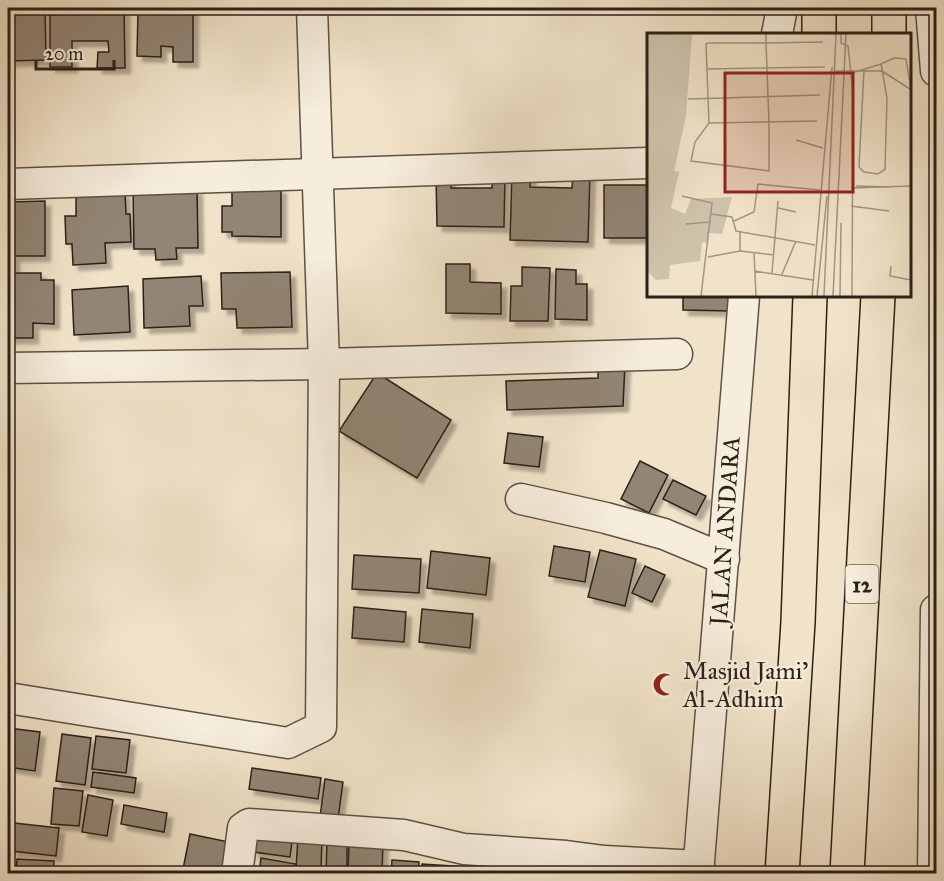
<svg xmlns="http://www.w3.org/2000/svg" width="944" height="881" font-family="'IM FELL Great Primer',serif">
	<defs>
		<filter id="shadow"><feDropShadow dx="5.5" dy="5.5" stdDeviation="1.5" flood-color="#0004"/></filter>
	</defs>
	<rect width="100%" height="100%" fill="#f1e3c9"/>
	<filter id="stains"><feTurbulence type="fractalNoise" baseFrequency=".00333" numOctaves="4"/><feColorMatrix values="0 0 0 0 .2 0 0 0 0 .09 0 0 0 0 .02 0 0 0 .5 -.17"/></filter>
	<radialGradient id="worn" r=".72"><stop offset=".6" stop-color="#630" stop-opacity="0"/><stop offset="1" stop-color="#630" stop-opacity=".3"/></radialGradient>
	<g fill="#928574" stroke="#2b2017" stroke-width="1.5" filter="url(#shadow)">
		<polygon points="57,8 124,8 125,68 97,68 98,52 109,52 108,41 72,41 72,67 50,67 50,15 57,15"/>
		<polygon points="138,8 193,8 193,62 173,62 173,47 161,46 161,57 137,56"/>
		<polygon points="45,9 46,60 8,61 8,10"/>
		<polygon points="512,172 531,172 530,187 572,188 573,172 590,173 588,242 510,240"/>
		<polygon points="450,175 451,188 492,188 492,176 505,176 504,227 437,226 436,176"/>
		<rect x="604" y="185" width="44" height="53"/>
		<polygon points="232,188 281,188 281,237 232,236 232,232 222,232 222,206 232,206"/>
		<polygon points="197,189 198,248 176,248 177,259 156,260 155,249 134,249 133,190"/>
		<polygon points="125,192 126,214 130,214 131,242 105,243 106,263 73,265 72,244 66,244 65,216 76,216 76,194"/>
		<polygon points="45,201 45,256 14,256 14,269 8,269 8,202"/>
		<polygon points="446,264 470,264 470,282 501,283 501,314 446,313"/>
		<polygon points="522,267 550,268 548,321 510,321 511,286 522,286"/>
		<polygon points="556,269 576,270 576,284 587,284 587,320 555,319"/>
		<polygon points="290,272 292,327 237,328 236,309 222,309 221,273"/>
		<polygon points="8,273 41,273 41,280 54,280 54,324 33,323 33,338 8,338"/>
		<polygon points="201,276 203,306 189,306 190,326 144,328 143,279"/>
		<polygon points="128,286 130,332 74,335 72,290"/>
		<polygon points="683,296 731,296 731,311 683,310"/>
		<polygon points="598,363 625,364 623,406 507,410 506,381 598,378"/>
		<polygon points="377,373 451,420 417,478 339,431"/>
		<polygon points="508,433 543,437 539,467 504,463"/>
		<polygon points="640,461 668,475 649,513 621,499"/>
		<polygon points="673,480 706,496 696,515 663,499"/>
		<polygon points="554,546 590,552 585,582 549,576"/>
		<polygon points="600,550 636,559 625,606 588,597"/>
		<polygon points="431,551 490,558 486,595 427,588"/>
		<polygon points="354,555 421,559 419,593 352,589"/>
		<polygon points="645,566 665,575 652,602 632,593"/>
		<polygon points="354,607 406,612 404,642 352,638"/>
		<polygon points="422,609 473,614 470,648 419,642"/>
		<polygon points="8,728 40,732 35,771 8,767"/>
		<polygon points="62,734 91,738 85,785 56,781"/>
		<polygon points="96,736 130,740 126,773 92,769"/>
		<polygon points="252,768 321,778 318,799 249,789"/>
		<polygon points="93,772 136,778 134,793 91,787"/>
		<polygon points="325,779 343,782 338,819 320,817"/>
		<polygon points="54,788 83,791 79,826 51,824"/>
		<polygon points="88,795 113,800 107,836 82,832"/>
		<polygon points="124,805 167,813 164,832 121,824"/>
		<polygon points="14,823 59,828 56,856 11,851"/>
		<polygon points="256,829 293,834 290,857 253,852"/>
		<polygon points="190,834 229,842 223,874 182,874"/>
		<polygon points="298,837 322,838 321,870 296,868"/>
		<polygon points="327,840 347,841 347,874 326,874"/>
		<polygon points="349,841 383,841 382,874 348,874"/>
		<polygon points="261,858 296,864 294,874 259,874"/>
		<polygon points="17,859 54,861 53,874 16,874"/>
		<polygon points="392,860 419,862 418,874 391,874"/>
		<polygon points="422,864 467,867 466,874 421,874"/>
	</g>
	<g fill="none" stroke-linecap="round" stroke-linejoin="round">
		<defs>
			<g id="minor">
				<polyline points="931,8 936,71"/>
				<polyline points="777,34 782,8"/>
				<polyline points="8,184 648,163"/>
				<polyline points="8,368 324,364 677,354"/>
				<polyline points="521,499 606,518 664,534 724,559"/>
				<polyline points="8,698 288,743 321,727 324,364 312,8"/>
				<polyline points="237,874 243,828 249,824 404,835 464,849 566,856 604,861 699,866"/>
				<polyline points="698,874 744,296"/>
				<polyline points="933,874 936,610"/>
			</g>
			<g id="highway">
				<polyline points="819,34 819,8"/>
				<polyline points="889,34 889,8"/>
				<polyline points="782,874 798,622 810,296"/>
				<polyline points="847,874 878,296"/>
			</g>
		</defs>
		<use href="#minor" stroke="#5c5144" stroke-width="33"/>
		<use href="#highway" stroke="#2b2017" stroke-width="36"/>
		<use href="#minor" stroke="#f6eddc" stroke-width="30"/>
		<use href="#highway" stroke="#f1e3c9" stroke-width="33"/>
	</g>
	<defs>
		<symbol id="mosque-bare" viewBox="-9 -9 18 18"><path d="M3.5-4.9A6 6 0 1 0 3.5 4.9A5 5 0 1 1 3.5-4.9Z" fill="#8f2418" stroke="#f6eddc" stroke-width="2.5" paint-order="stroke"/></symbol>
	</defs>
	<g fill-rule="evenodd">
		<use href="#mosque-bare" x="648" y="668" width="33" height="33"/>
	</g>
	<g text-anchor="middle" stroke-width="4.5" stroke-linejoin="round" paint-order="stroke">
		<rect fill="#f6eddc" stroke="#685e52" stroke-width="1.5" x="845.5" y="565" width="33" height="38" rx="4.5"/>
		<g font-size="22" font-weight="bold" fill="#2b2017">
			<text x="862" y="592">12</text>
		</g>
		<g font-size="24" fill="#2b2017" stroke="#f6eddc">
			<text transform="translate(725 531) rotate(-86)" y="8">JALAN ANDARA</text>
		</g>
		<g font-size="24" fill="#2b2017" stroke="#f6eddc" text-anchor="start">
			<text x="683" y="679">Masjid Jami'<tspan x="683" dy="28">Al-Adhim</tspan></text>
		</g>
	</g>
	<g transform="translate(647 33)">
		<rect width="264" height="264" fill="#f1e3c9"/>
		<path d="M0,1H45L39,83L27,138L32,139L24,175L38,181L44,166L85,164L75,201L62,200L61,210L55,209L53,228L23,232L22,246L9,247L0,238Z" fill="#cfc2ab"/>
		<path fill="none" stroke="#a29582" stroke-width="1.5" d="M119,1V10L120,35L121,63L122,89V138L44,128L48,109L62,90L59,11L61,10H119L176,9M194,1V10L201,13L206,60L205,263M60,36L178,34M217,37L212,134L217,139L231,141L238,136L240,65L234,31L247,25L259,26L264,56M187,38H235L263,56M208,39L234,31M41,66L173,62M62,90L170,88M149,107L176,115M209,153L243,154M204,155L264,153M35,163L65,170L54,263M204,173L242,178M131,175L149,179M64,181L85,184L89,198L168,212M87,188L107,179L111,151L173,157M39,191L64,189M93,218V199M107,219L109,263M61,224L93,218L127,222M244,233L243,243L264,247M107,238L166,247M125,240L131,168M135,241L149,208M165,263L185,34M170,263L180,163M177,263L189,1M186,263L199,1M193,263L194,190"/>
		<path fill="#8f2418" fill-opacity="0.15" stroke="#8f2418" stroke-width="3" d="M78,40H206V159H78Z"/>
		<rect width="264" height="264" fill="none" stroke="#2b2017" stroke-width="3"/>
	</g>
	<rect width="944" height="881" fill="none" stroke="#f1e3c9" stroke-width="30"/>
	<rect x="9" y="9" width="926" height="863" fill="none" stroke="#2b2017" stroke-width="3"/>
	<rect x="15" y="15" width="914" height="851" fill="none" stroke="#2b2017" stroke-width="1.5"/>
	<path d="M36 60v9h78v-9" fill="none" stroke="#2b2017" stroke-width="3"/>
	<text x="45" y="60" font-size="18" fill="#2b2017" stroke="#f6eddc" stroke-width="4.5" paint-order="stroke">20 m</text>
	<rect width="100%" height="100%" filter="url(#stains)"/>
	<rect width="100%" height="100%" fill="url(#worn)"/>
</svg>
